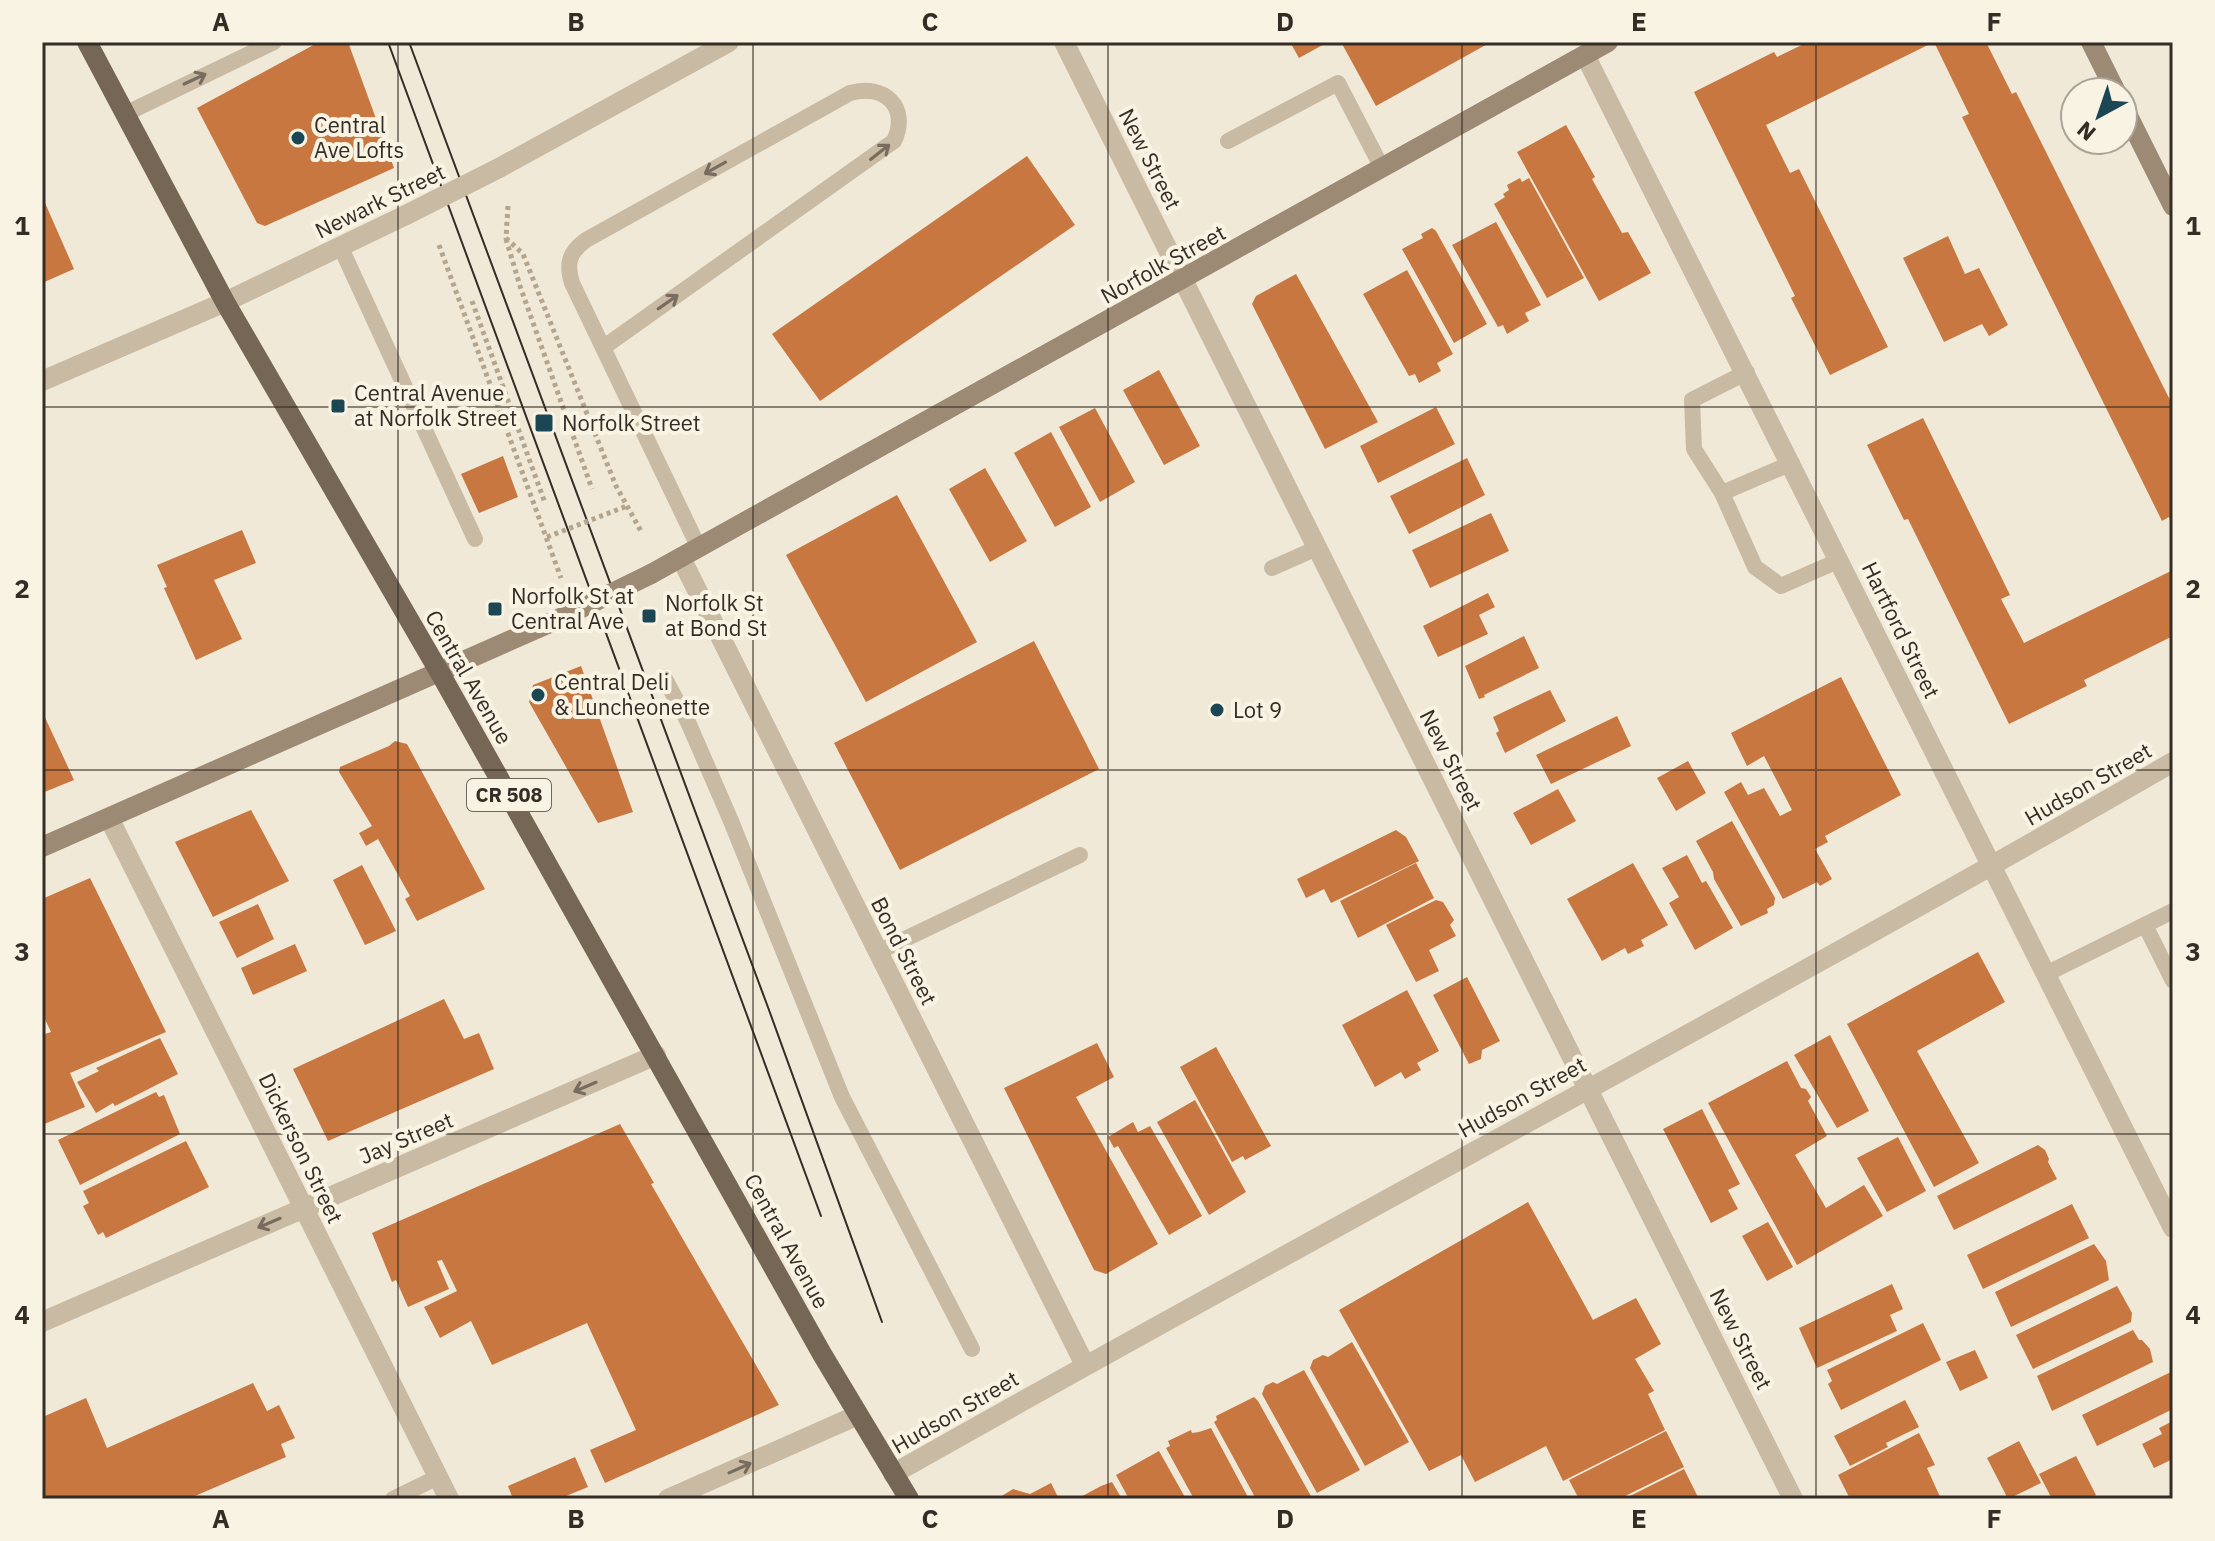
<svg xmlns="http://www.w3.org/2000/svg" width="2215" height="1541" font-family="'IBM Plex Sans',sans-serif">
	<rect width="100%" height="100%" fill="#f1e9d7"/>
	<g fill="#c7773f">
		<polygon points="319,42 348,42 394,168 265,226 257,223 197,108"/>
		<polygon points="1290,42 1328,42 1299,58"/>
		<polygon points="1341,42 1491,42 1376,106"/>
		<polygon points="1808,42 1986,42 2012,94 2016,92 2173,406 2173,526 2169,517 2162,521 1962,117 1969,114 1934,42 1766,125 1790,173 1799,169 1888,347 1830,375 1791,298 1795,296 1694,92 1774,52 1777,57"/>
		<polygon points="1566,125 1595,177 1592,179 1622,233 1628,232 1651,273 1599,301 1517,152"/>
		<polygon points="1027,156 1075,225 820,401 772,334"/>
		<polygon points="1520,178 1522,182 1529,178 1584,278 1547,298 1494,204 1505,197 1503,194 1509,190 1507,185"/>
		<polygon points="42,196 74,269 42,283"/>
		<polygon points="1496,222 1541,305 1525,313 1529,321 1507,334 1503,325 1498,327 1452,245"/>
		<polygon points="1432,228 1436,231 1487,324 1454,343 1402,249 1423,238 1421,234"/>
		<polygon points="1948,236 1965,274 1979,268 2008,325 1989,336 1982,324 1944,342 1903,258"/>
		<polygon points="1407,270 1453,354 1437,363 1441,371 1419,383 1415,374 1409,376 1363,294"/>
		<polygon points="1296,274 1378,422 1325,449 1252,304 1256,296"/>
		<polygon points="1159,370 1200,446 1164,465 1123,390"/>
		<polygon points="1436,407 1455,444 1378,483 1360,446"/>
		<polygon points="1095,408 1135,482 1100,502 1059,427"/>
		<polygon points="1923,418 2010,595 2001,599 2024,643 2173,570 2173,636 2084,680 2087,686 2009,724 1908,519 1904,520 1867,445"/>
		<polygon points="1051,432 1091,507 1055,527 1014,453"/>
		<polygon points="503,456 518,497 479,513 461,474"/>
		<polygon points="1467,458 1485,495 1409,534 1390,496"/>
		<polygon points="985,468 1027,541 990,562 949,489"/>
		<polygon points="897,495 977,642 866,702 786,555"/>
		<polygon points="1491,513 1509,551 1430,588 1412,550"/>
		<polygon points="242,530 256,563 214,580 242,639 196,660 164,588 167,587 157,565"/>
		<polygon points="1488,593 1495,607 1479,615 1488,634 1438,657 1423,626"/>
		<polygon points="1524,636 1539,668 1484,695 1485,697 1479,699 1465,666"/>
		<polygon points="1034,641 1099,769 900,870 834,743"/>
		<polygon points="581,666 633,812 598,823 529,702 533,685"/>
		<polygon points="1841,677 1901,795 1825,836 1828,842 1815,849 1832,879 1820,886 1817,882 1783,899 1724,792 1741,782 1748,795 1764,788 1780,816 1792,810 1764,756 1747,766 1731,733"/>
		<polygon points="1550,690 1566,721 1505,753 1496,733 1499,731 1493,717"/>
		<polygon points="42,711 74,780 42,793"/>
		<polygon points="1617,716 1631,746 1551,784 1536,755"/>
		<polygon points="395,741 407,744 485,889 417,921 405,899 410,896 378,839 366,846 359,833 372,826 339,772 340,767 389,746"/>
		<polygon points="1688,761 1706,793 1676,811 1657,778"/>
		<polygon points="1558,789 1576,821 1531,845 1513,813"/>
		<polygon points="251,810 289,881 213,917 175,842"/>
		<polygon points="1732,821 1775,898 1774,905 1767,909 1768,913 1741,926 1714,879 1713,872 1696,841"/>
		<polygon points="1396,830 1406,837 1419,861 1331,903 1324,889 1306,898 1297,879"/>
		<polygon points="1687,855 1702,883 1706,881 1733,928 1695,950 1669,903 1679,897 1662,868"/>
		<polygon points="1416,863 1434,898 1358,938 1340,901"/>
		<polygon points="1633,863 1668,925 1641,940 1644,946 1628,954 1625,948 1602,961 1567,899"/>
		<polygon points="362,865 396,931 365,945 333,880"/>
		<polygon points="90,878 166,1032 70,1073 85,1107 42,1125 42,1035 51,1032 42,1013 42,899"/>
		<polygon points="1436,900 1443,902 1454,920 1450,925 1456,936 1429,950 1439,971 1416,982 1386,925"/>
		<polygon points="258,904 274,939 237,958 219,922"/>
		<polygon points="295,944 307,971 253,995 241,968"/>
		<polygon points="1978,952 2005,1002 1917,1051 1979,1163 1934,1187 1847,1024"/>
		<polygon points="1467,977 1500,1041 1482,1050 1481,1059 1469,1064 1433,995"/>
		<polygon points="1407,990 1439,1051 1417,1063 1421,1070 1405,1079 1401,1072 1375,1087 1342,1025"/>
		<polygon points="444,999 464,1039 479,1033 494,1069 328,1141 293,1069"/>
		<polygon points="1830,1035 1869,1111 1837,1128 1794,1055"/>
		<polygon points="160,1038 178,1074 115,1106 113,1103 96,1113 77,1082 99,1071 96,1068"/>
		<polygon points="1097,1043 1114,1077 1076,1097 1158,1244 1106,1274 1094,1270 1004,1088"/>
		<polygon points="1216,1047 1271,1146 1245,1160 1243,1156 1232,1162 1180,1067"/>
		<polygon points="1787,1061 1801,1088 1806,1089 1811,1097 1808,1101 1827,1136 1795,1155 1826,1208 1864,1185 1883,1216 1797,1265 1708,1103"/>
		<polygon points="156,1092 159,1097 164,1095 180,1134 80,1185 58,1140"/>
		<polygon points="1195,1100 1246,1192 1209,1215 1157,1122"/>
		<polygon points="1702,1109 1740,1184 1728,1190 1738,1209 1711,1223 1663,1129"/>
		<polygon points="1133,1122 1138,1132 1150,1126 1202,1216 1169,1235 1118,1146 1114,1148 1108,1137"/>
		<polygon points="620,1124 654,1183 651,1184 779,1405 605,1483 590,1450 636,1430 587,1323 492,1365 471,1321 440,1338 424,1307 457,1291 442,1260 437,1261 449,1289 408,1307 396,1280 392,1282 372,1233"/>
		<polygon points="1898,1137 1926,1191 1887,1212 1857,1158"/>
		<polygon points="186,1141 209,1187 106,1238 103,1232 98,1235 83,1206 89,1203 83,1191"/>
		<polygon points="2038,1145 2045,1150 2049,1159 2048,1162 2057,1179 1954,1230 1937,1196"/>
		<polygon points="1528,1202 1593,1320 1636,1298 1661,1344 1635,1359 1654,1391 1648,1394 1665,1430 1563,1481 1546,1446 1475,1482 1461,1455 1429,1471 1339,1310"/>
		<polygon points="2072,1204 2089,1238 1983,1289 1967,1255"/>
		<polygon points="1768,1222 1793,1267 1767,1281 1742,1236"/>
		<polygon points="2094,1244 2106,1261 2109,1280 2011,1327 1995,1292"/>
		<polygon points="1892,1284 1903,1309 1890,1315 1897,1331 1817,1368 1799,1328"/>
		<polygon points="2117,1286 2132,1313 2131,1322 2033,1369 2016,1335"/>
		<polygon points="1923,1323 1941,1360 1841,1410 1828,1384 1832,1381 1827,1370"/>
		<polygon points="2133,1330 2139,1340 2142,1340 2150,1349 2153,1362 2052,1411 2037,1376"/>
		<polygon points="1352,1342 1409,1442 1365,1466 1310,1368 1313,1360 1323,1355 1328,1357"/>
		<polygon points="1975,1350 1988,1378 1960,1391 1946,1362"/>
		<polygon points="1304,1370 1360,1470 1317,1493 1262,1394 1265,1386 1273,1382 1277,1384"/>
		<polygon points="2173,1371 2173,1409 2097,1446 2082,1415"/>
		<polygon points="253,1383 267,1411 279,1405 295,1438 281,1444 286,1457 188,1499 42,1499 42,1409 45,1416 86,1398 107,1448"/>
		<polygon points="1254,1397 1258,1401 1312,1498 1256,1499 1214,1422 1217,1420 1216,1416"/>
		<polygon points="1905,1400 1919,1427 1886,1443 1888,1447 1850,1466 1834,1436"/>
		<polygon points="2173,1421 2173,1459 2154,1468 2142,1444 2162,1434 2159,1428"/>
		<polygon points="1211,1428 1249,1499 1194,1499 1166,1448 1170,1446 1168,1441 1191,1430 1192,1433 1199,1432"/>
		<polygon points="1666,1431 1684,1467 1619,1499 1579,1499 1569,1480"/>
		<polygon points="1919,1433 1935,1465 1927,1468 1941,1499 1850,1499 1838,1475"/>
		<polygon points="2019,1441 2041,1483 2008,1499 1987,1458"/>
		<polygon points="1159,1451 1186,1499 1129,1499 1116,1475"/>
		<polygon points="2076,1456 2096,1495 2089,1499 2052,1499 2039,1474"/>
		<polygon points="575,1457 588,1487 566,1496 567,1499 513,1499 508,1486"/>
		<polygon points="1684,1469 1699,1499 1624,1499"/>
		<polygon points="1112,1482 1122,1499 1077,1499 1101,1486"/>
		<polygon points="1051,1483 1059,1499 997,1499 1013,1489 1030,1494"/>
	</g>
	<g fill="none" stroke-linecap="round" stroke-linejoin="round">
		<g stroke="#b4a58e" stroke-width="5" stroke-dasharray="4 4" stroke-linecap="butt">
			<polyline points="508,206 506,238 523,254 616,486 642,533"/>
			<polyline points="506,239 520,286 592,489"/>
			<polyline points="439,245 561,578"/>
			<polyline points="472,301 545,503"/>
		</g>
		<g stroke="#c9bba3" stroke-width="16">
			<polyline points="125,114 274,42"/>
			<polyline points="1228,141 1338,83 1382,168"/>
			<polyline points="341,248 475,539"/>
			<path d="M604,347L894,141C910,107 884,83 850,93L586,240C569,252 566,264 572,283L699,548"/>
			<polyline points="1747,372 1692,400 1694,449 1722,493 1792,463"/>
			<polyline points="1722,493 1755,567 1781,586 1840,560"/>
			<polyline points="1272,568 1317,548"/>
			<polyline points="664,677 688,722 731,821 842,1097 972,1349"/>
			<polyline points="2145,925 2173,981"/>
			<polyline points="878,952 1080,855"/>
			<polyline points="2046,974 2173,911"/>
			<polyline points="393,1499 438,1477"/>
		</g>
		<g stroke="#c9bba3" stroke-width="20">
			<polyline points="1064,42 1793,1499"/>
			<polyline points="1585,55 2173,1228"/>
			<polyline points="499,168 729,42"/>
			<polyline points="42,381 225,302 406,215"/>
			<polyline points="681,558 1085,1365"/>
			<polyline points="109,818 449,1499"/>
			<polyline points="42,1322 656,1055"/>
			<path d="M893,1474C1318,1233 1750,1006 2173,762"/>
			<polyline points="668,1499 858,1415"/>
		</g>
		<g stroke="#9c8a75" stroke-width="20">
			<polyline points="2091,42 2116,92"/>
			<polyline points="2123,106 2173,206"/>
			<polyline points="651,574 1608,42"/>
			<polyline points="42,847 561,618"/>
		</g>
		<polyline stroke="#766656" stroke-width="20" points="87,42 225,302 440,673 822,1354 909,1499"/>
		<g stroke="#342c25" stroke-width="2">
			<polyline points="388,42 821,1216"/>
			<polyline points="409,42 769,1010 882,1322"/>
		</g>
		<polyline stroke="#b4a58e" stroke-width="5" stroke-dasharray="4 4" stroke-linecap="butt" points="547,537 627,506"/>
		<polyline stroke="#c9bba3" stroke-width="20" points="406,215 499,168"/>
		<polyline stroke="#9c8a75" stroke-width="20" points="561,618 651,574"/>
	</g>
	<defs><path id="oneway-shaft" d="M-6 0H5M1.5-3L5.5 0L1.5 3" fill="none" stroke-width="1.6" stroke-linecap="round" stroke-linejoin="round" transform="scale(2)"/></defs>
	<g stroke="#776c5e">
		<use href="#oneway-shaft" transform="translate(195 79) rotate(-25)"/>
		<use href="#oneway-shaft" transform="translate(880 152) rotate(-38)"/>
		<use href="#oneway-shaft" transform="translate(715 168) rotate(151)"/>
		<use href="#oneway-shaft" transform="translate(668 302) rotate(-35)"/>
		<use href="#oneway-shaft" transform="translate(585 1087) rotate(157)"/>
		<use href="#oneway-shaft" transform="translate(269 1223) rotate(157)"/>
		<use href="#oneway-shaft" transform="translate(740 1468) rotate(-24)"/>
	</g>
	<path fill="none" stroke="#342c25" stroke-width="2" stroke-opacity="0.55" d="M398,42V1499M753,42V1499M1108,42V1499M1462,42V1499M1816,42V1499M42,407H2173M42,770H2173M42,1134H2173"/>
	<g fill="#1b4755" stroke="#f9f3e3" stroke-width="3">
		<circle cx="298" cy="138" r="8"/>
		<rect x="330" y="398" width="16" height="16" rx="4"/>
		<rect x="534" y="413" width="20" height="20" rx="4"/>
		<rect x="487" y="601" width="16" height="16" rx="4"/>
		<rect x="641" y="608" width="16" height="16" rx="4"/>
		<circle cx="538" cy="695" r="8"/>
		<circle cx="1217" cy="710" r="8"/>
	</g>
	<g text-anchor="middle" stroke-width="8" stroke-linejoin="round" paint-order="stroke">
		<rect fill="#f9f3e3" stroke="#6f685e" stroke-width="2" x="467" y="779" width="84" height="32" rx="6"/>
		<g font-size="20" font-weight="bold" fill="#342c25">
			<text x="509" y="802">CR 508</text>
		</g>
		<g font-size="22" fill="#342c25" stroke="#f9f3e3" text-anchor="start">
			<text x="314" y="133">Central<tspan x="314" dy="25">Ave Lofts</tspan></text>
			<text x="354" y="401">Central Avenue<tspan x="354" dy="25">at Norfolk Street</tspan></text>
			<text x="562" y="431">Norfolk Street</text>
			<text x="511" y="604">Norfolk St at<tspan x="511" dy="25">Central Ave</tspan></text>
			<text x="665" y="611">Norfolk St<tspan x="665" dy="25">at Bond St</tspan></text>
			<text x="554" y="690">Central Deli<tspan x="554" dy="25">&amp; Luncheonette</tspan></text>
			<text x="1233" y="718">Lot 9</text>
		</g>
		<g font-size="22" fill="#342c25" stroke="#f9f3e3">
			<text transform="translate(1150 159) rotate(63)" y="8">New Street</text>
			<text transform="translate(380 201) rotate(-26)" y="8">Newark Street</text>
			<text transform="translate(1163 264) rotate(-29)" y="8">Norfolk Street</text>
			<text transform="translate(1901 630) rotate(64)" y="8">Hartford Street</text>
			<text transform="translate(469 677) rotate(60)" y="8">Central Avenue</text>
			<text transform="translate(1451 760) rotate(63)" y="8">New Street</text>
			<text transform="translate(2088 784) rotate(-30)" y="8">Hudson Street</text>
			<text transform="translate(904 951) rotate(63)" y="8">Bond Street</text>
			<text transform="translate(1522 1097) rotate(-29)" y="8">Hudson Street</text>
			<text transform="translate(406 1138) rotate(-23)" y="8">Jay Street</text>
			<text transform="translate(301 1148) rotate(64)" y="8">Dickerson Street</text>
			<text transform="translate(787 1241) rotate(61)" y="8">Central Avenue</text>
			<text transform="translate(1741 1339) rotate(63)" y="8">New Street</text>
			<text transform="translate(955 1412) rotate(-30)" y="8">Hudson Street</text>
		</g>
	</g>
	<rect width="2215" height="1541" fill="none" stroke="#f9f3e3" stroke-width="88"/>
	<g transform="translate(2099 116) rotate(220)"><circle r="38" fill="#f9f3e3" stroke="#aaa397" stroke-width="2"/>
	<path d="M0-6L14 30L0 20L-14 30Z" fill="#1b4755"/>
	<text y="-12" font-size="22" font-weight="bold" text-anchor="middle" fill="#342c25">N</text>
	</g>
	<rect x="44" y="44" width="2127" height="1453" fill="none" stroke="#342c25" stroke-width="3"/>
	<g font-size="26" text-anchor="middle" font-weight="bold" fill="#342c25">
		<text x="221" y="31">A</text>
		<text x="576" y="31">B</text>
		<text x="930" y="31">C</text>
		<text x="1285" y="31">D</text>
		<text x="1639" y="31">E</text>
		<text x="1994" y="31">F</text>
		<text x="22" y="235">1</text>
		<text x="2193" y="235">1</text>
		<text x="22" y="598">2</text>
		<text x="2193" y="598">2</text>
		<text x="22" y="961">3</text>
		<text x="2193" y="961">3</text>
		<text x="22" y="1324">4</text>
		<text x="2193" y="1324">4</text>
		<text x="221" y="1528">A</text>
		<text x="576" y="1528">B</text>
		<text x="930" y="1528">C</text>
		<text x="1285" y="1528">D</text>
		<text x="1639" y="1528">E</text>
		<text x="1994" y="1528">F</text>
	</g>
</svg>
